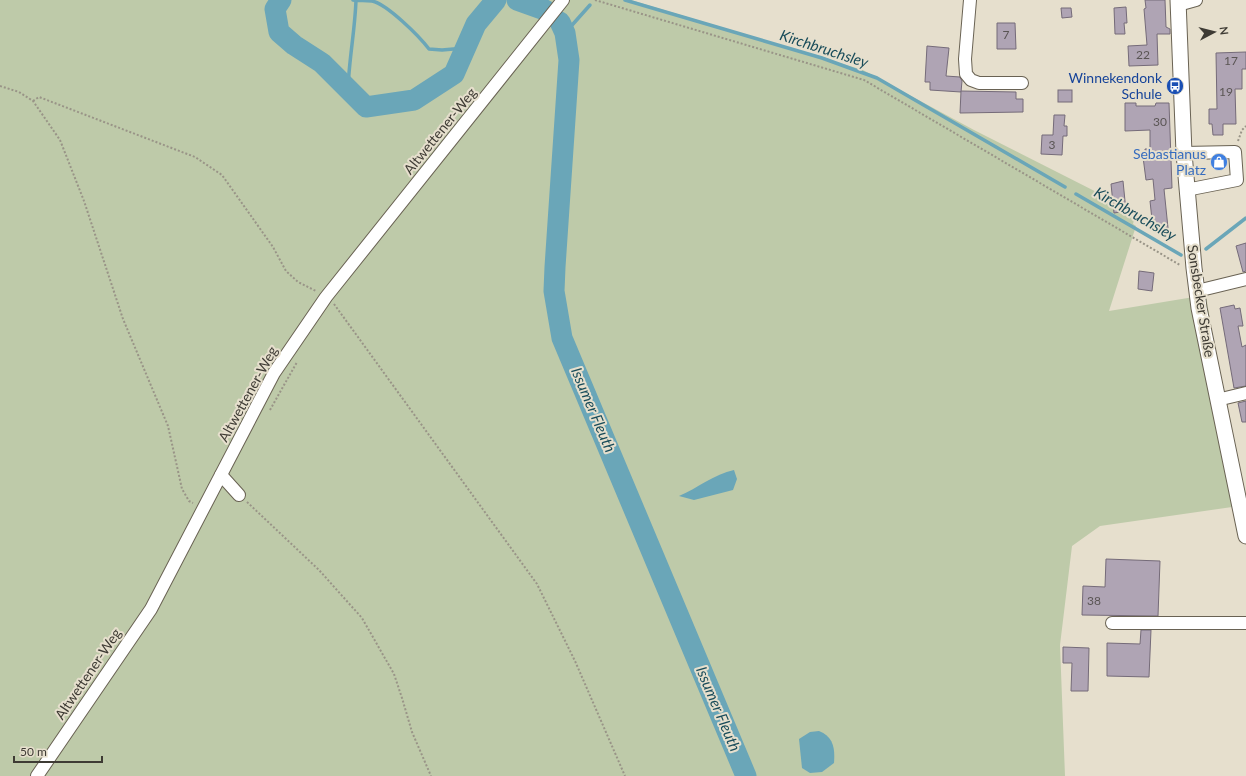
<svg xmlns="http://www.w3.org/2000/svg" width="1246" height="776" font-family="Lato,sans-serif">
	<rect width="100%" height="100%" fill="#e6dfcd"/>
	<polygon fill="#becaa9" points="0,0 631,0 863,70 974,130 1136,212 1133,224 1136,226 1109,311 1206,295 1239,506 1100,526 1072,546 1060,645 1065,776 0,776"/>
	<g fill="#6aa6b8">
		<path d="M734,470L737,479L733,490L694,500L679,496C698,488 714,474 734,470Z"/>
		<path d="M819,731C834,737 835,749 834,763L822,772L810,773L802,768L799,739L810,732Z"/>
	</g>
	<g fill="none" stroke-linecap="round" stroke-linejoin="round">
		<g stroke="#6aa6b8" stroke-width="3.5">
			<path d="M353,0C359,1 366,0 372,1C387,4 419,36 429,49L442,50L465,48"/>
			<polyline points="625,0 822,58 877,78 1065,187"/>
			<polyline points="565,33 590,5"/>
			<path d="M348,89C349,59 355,30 356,0"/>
			<polyline points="1076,194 1181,255"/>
			<polyline points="1206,249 1246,218"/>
		</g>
		<g stroke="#6aa6b8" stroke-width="21">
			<polyline points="281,0 275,9 279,32 294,45 322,63 366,107 414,100 454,74 476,24 496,0"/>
			<polyline points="517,0 545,10"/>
			<polyline points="560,22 565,33 569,60 555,267 554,291 562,338 746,776"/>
		</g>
	</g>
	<g fill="#afa4b4" stroke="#756b79">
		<polygon points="1145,0 1165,0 1166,27 1170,29 1170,34 1157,34 1158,65 1129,66 1128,46 1147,45 1144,9 1146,8"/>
		<polygon points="1126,7 1127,23 1124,23 1125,34 1115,34 1114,8"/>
		<polygon points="1061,8 1071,8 1072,17 1062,18"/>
		<polygon points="997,23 1015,23 1016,49 997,49"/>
		<polygon points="927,46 949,48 946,76 960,77 962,81 961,92 930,90 930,82 925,82"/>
		<polygon points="1246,52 1246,69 1242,69 1242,89 1235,89 1236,124 1223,124 1223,135 1213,135 1212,124 1209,124 1209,109 1217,109 1216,53"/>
		<rect x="1058" y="90" width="14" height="12"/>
		<polygon points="961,91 1016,92 1016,99 1023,99 1023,112 960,113"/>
		<polygon points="1125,103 1136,103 1136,106 1155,106 1156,103 1169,103 1172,188 1164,189 1168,228 1153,229 1150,201 1155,200 1153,179 1146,180 1143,157 1145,157 1145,149 1150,149 1150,130 1125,131"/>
		<polygon points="1054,115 1065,115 1064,126 1067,126 1067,136 1063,136 1062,155 1041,154 1042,135 1053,135"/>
		<polygon points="1123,181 1126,211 1114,213 1111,184"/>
		<polygon points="1246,243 1246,271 1243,272 1236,246"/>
		<polygon points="1139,271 1154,273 1152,291 1138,289"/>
		<polygon points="1234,305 1235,309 1240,308 1243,326 1238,326 1242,347 1246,345 1246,386 1234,388 1220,308"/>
		<polygon points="1246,401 1246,422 1242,422 1238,403"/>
		<polygon points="1106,559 1160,561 1158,616 1082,615 1083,586 1105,587"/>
		<polygon points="1141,630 1151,630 1149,677 1107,676 1107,643 1140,644"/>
		<polygon points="1063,647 1089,648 1088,691 1071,691 1072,663 1063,663"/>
	</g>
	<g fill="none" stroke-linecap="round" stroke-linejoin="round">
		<defs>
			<g id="minor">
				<polyline points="970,0 965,59 966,74 971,80 979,83 1022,83"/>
				<polyline points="1178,5 1196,0"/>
				<polyline points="1184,153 1235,152 1237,180 1186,190"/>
				<polyline points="1197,291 1246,279"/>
				<polyline points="1217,400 1246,393"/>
				<polyline points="221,475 239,495"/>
				<polyline points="1112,623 1246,623"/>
				<polyline points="37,776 151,609 274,373 326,297 563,0"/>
			</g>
			<polyline id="major" points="1178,0 1184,153 1194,268 1199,308 1246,536"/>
		</defs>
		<use href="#minor" stroke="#696253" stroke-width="14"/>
		<use href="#major" stroke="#696253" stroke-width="17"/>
		<g stroke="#999487" stroke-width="2" stroke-dasharray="2 2" stroke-linecap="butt">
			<polyline points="595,0 864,80 1180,265"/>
			<polyline points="0,86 19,92 33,101 60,140 84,201 123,319 168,426 182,489 189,501 193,503"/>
			<polyline points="33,101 39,97 195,157 222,175 273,247 286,271 298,282 316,291"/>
			<polyline points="1238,141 1242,130 1246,126"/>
			<polyline points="334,304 537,584 575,661 625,776"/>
			<polyline points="270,410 297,362"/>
			<polyline points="247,502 319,570 362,618 394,674 402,698 412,732 431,776"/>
		</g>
		<use href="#minor" stroke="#fff" stroke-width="12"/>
		<use href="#major" stroke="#fff" stroke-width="15"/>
	</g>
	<defs>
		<symbol id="bus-disc" viewBox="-11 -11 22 22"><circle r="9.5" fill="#1a4fb4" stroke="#e6dfcd"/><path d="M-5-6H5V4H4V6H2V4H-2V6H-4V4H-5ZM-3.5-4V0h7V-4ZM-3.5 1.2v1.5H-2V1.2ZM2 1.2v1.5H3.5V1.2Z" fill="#fff"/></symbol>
		<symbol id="shop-disc" viewBox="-11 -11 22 22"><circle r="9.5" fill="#3f7fe0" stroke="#e6dfcd"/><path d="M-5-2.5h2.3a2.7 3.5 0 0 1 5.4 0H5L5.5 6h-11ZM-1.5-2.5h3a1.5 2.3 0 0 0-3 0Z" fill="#fff"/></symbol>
	</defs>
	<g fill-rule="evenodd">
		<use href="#bus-disc" x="1165" y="76" width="20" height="20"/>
		<use href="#shop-disc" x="1209" y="152" width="20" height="20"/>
	</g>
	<g text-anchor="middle" stroke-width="4" stroke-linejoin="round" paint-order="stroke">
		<g font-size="12" fill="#5a5554">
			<text x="1006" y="39">7</text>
			<text x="1143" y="59">22</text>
			<text x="1231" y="65">17</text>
			<text x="1226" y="96">19</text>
			<text x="1160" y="126">30</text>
			<text x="1052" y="149">3</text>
			<text x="1094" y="605">38</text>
		</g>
		<g font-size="14" fill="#164399" stroke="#e6dfcd" text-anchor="end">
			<text x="1162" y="83">Winnekendonk<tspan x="1162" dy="16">Schule</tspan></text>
		</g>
		<g font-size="14" fill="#3e3b34" stroke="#e6dfcd">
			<text transform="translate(440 131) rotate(-51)" y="5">Altwettener-Weg</text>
			<text transform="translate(1201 301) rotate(81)" y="5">Sonsbecker Straße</text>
			<text transform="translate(248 394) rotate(-61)" y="5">Altwettener-Weg</text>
			<text transform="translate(88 674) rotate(-56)" y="5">Altwettener-Weg</text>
		</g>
		<g font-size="14" fill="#366cbe" stroke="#e6dfcd" text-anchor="end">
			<text x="1206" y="159">Sebastianus<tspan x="1206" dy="16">Platz</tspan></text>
		</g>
		<g font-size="15" font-style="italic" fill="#194c5a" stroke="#e6dfcd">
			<text transform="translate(824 49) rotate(18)" y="5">Kirchbruchsley</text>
			<text transform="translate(1135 214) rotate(30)" y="5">Kirchbruchsley</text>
			<text transform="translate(593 410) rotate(67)" y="5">Issumer Fleuth</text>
			<text transform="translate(718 709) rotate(67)" y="5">Issumer Fleuth</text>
		</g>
	</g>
	<g transform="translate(1214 32) rotate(83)" stroke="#e6dfcd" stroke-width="3" paint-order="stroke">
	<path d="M0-3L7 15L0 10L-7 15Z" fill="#3e3b34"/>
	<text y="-6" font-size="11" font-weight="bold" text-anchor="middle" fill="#3e3b34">N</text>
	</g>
	<path d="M14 756v6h88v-6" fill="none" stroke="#3e3b34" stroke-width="2"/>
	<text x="20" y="756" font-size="12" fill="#3e3b34" stroke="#e6dfcd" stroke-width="3" paint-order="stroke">50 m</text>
</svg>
